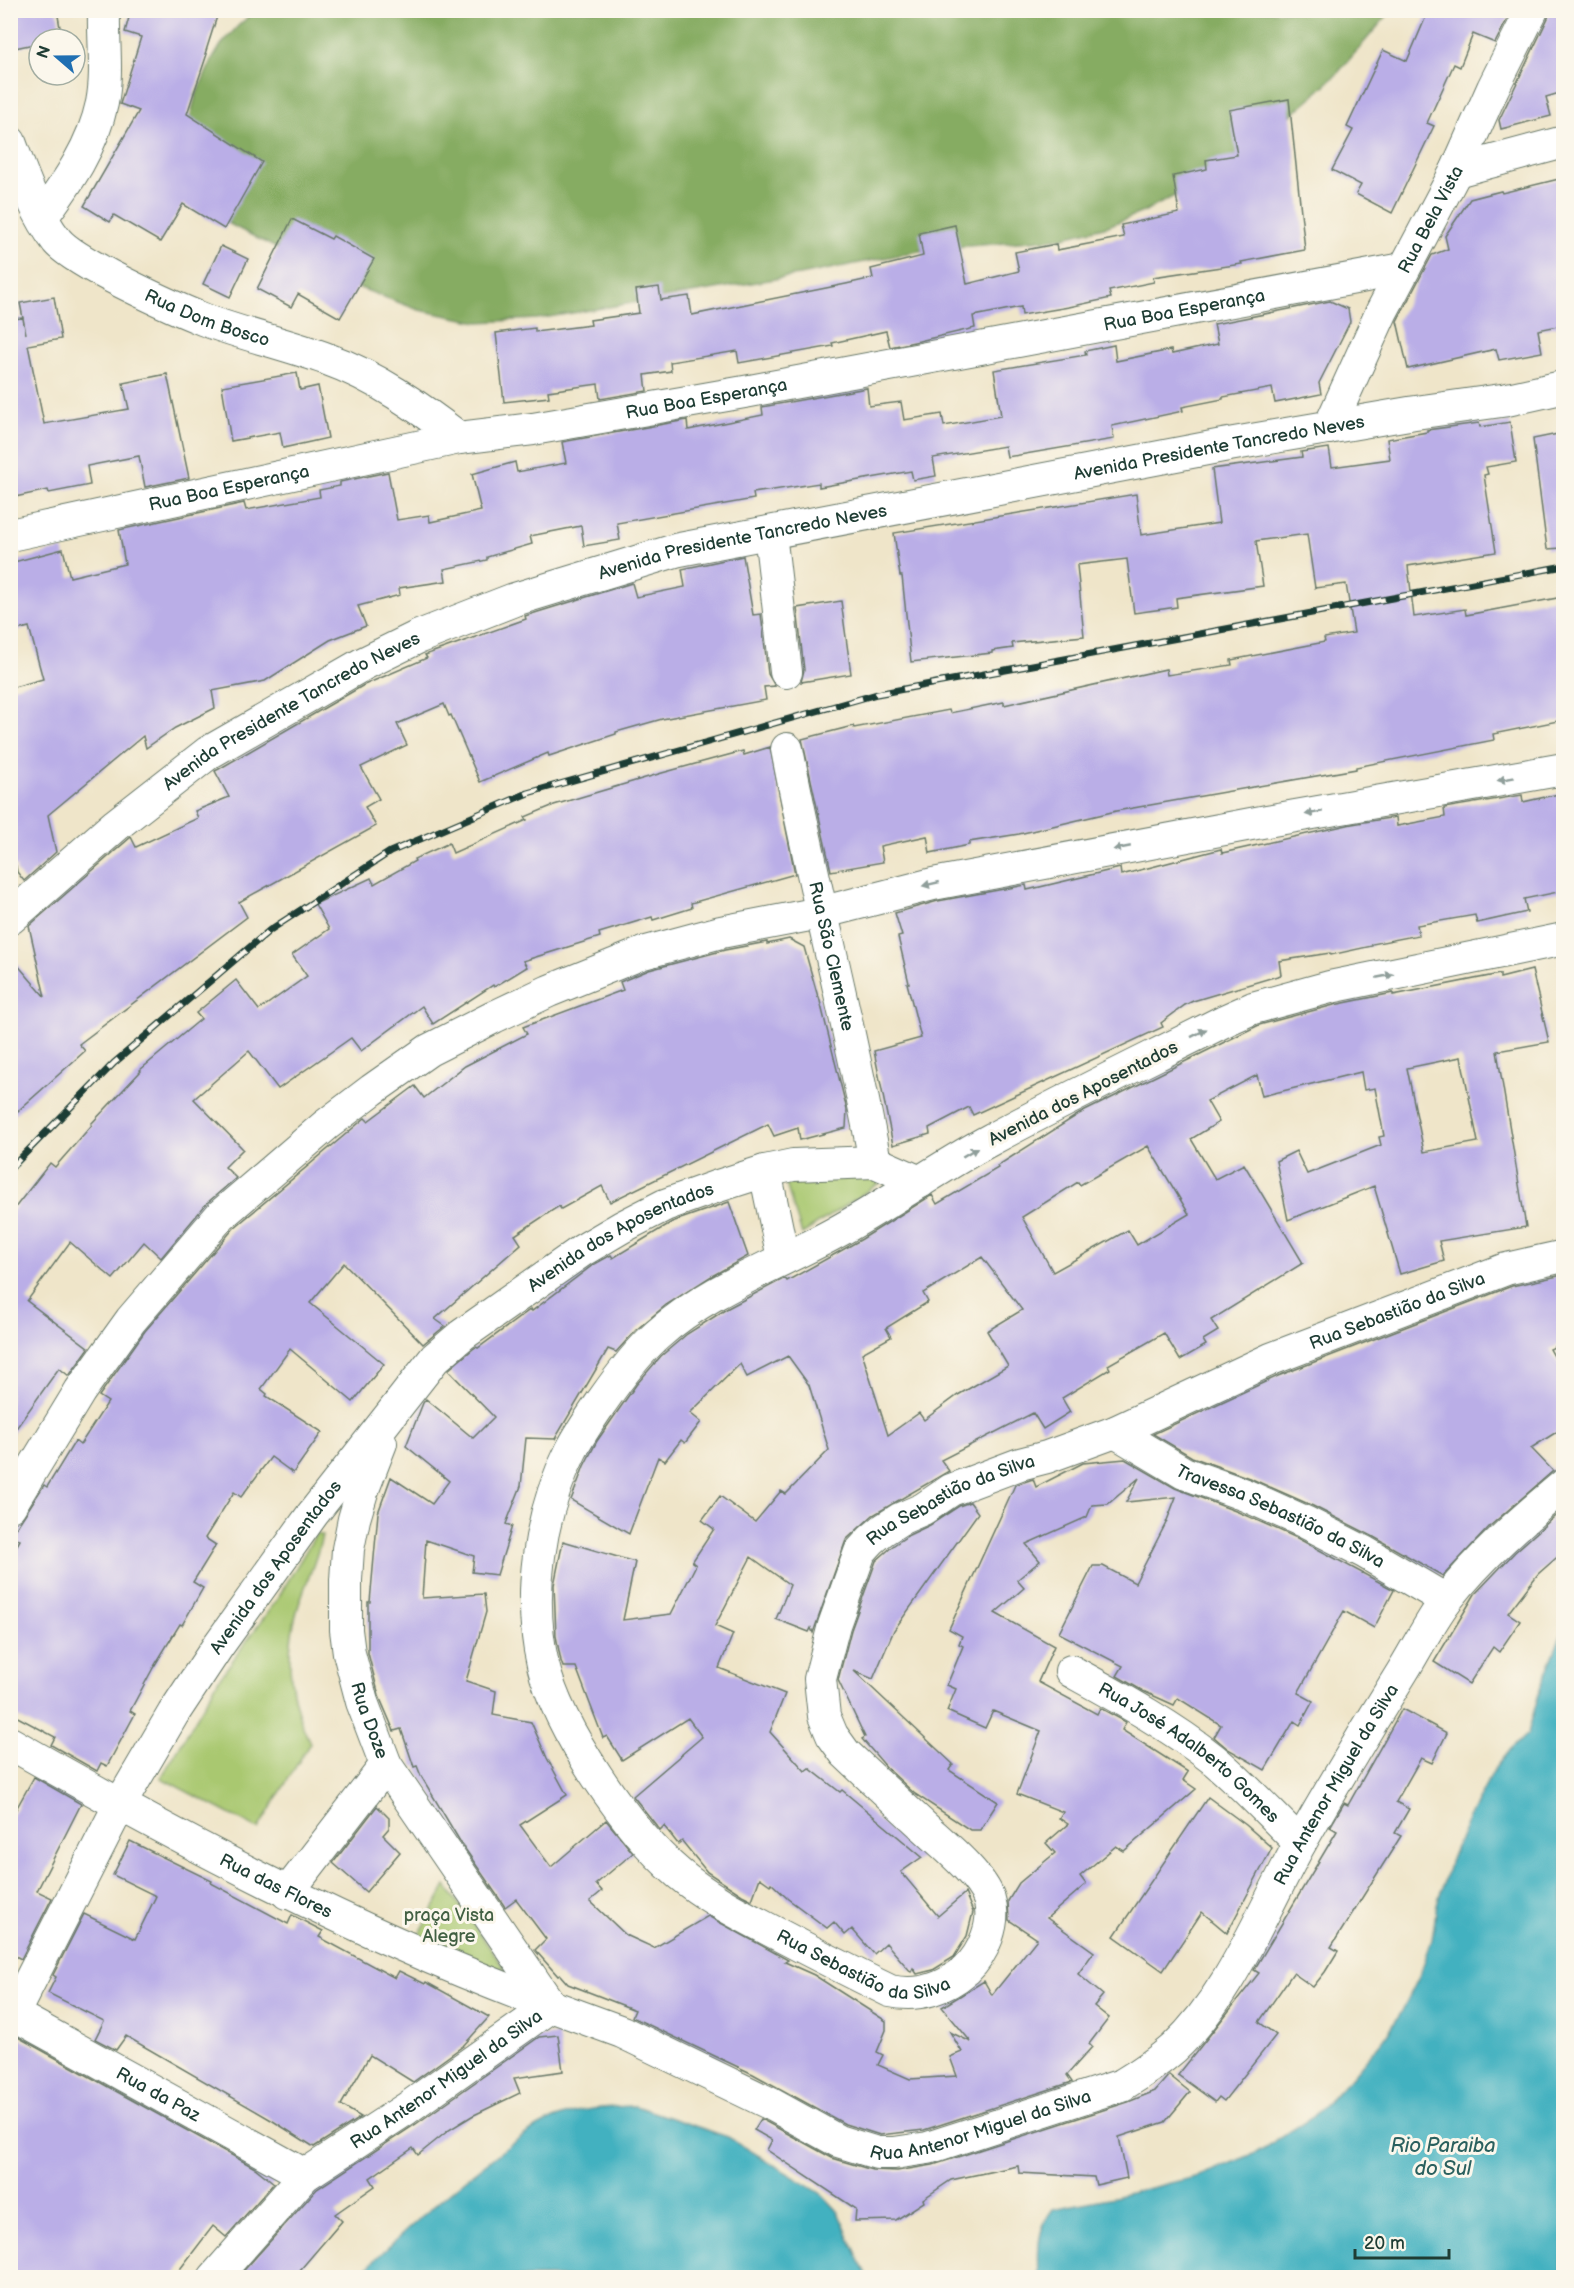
<svg xmlns="http://www.w3.org/2000/svg" width="1574" height="2288" font-family="'Balsamiq Sans',sans-serif">
	<rect width="100%" height="100%" fill="#fbf7ec"/>
	<filter id="ink" filterUnits="userSpaceOnUse"><feTurbulence type="fractalNoise" baseFrequency=".0167" numOctaves="2"/><feDisplacementMap in="SourceGraphic" scale="12" xChannelSelector="R" yChannelSelector="G"/><feConvolveMatrix kernelMatrix="1 2 1 2 8 2 1 2 1" color-interpolation-filters="sRGB"/></filter>
	<filter id="wash" filterUnits="userSpaceOnUse"><feTurbulence type="fractalNoise" baseFrequency=".008" numOctaves="4" result="noise"/><feDisplacementMap in="SourceGraphic" scale="24" xChannelSelector="R" yChannelSelector="G"/><feGaussianBlur stdDeviation="1.35" result="paint"/><feColorMatrix in="noise" values="0 0 0 0 0 0 0 0 0 0 0 0 0 0 0 0 0 1.4 0 .05"/><feComposite in="paint" operator="in"/></filter>
	<g filter="url(#wash)">
		<rect width="100%" height="100%" fill="#efe5c9"/>
		<g fill="#a9c870" stroke="#648252" stroke-width="1.5">
			<polygon points="890,1176 802,1234 784,1178"/>
			<path d="M316,1534L322,1535C317,1562 304,1585 297,1611C284,1656 290,1701 310,1743L258,1829L161,1778L219,1679L276,1601Z"/>
			<polygon points="446,1886 509,1975 419,1935"/>
		</g>
		<polygon fill="#86ac62" stroke="#52744b" stroke-width="1.5" points="256,10 1391,11 1336,75 1313,96 1289,117 1190,188 1143,212 1108,226 1056,239 929,249 805,274 537,319 478,322 419,310 336,279 214,216 187,129 196,95 212,60 221,45 238,26"/>
		<g fill="#43b1c0" stroke="#31777a" stroke-width="1.5">
			<path d="M1563,1631V2277H1039C1038,2252 1036,2230 1053,2209L1114,2197L1199,2176L1256,2153L1313,2117L1349,2080L1383,2040L1400,2015L1419,1977L1432,1940L1437,1904L1450,1861L1467,1822L1495,1768L1507,1753L1528,1733L1541,1686Z"/>
			<path d="M635,2106L728,2137L822,2194L837,2210L867,2277H357C399,2236 442,2197 488,2162C508,2146 530,2129 554,2119C580,2108 607,2107 635,2106Z"/>
		</g>
		<g id="blocks">
			<g fill="#baaee7" fill-rule="evenodd">
				<polygon points="10,10 57,10 62,39 39,39 39,43 10,49"/>
				<polygon points="131,10 219,10 205,54 207,54 187,114 262,162 224,229 183,204 160,242 114,215 110,222 84,206 139,111 120,104 141,37 125,32"/>
				<polygon points="1419,10 1512,10 1495,43 1473,34 1460,67 1454,64 1427,123 1434,126 1392,213 1356,194 1361,185 1332,170 1353,130 1347,127 1383,50 1407,61 1427,14"/>
				<polygon points="1550,10 1563,10 1563,92 1546,97 1551,116 1501,129 1499,120 1548,18"/>
				<polygon points="1289,99 1305,250 1241,262 1242,264 1153,277 1154,282 1109,291 1111,298 1069,307 1022,315 1021,307 973,316 975,328 919,341 890,347 886,331 832,343 833,346 739,363 737,351 670,362 671,371 645,375 647,391 600,399 598,384 548,391 549,397 504,402 496,333 535,328 535,332 591,325 590,320 639,313 636,290 659,287 661,300 689,296 692,315 846,284 873,278 871,269 923,256 919,233 955,225 967,284 1019,271 1015,252 1056,244 1057,250 1124,237 1121,225 1179,213 1173,176 1207,169 1206,160 1237,155 1229,110"/>
				<polygon points="1563,178 1563,325 1538,330 1542,352 1499,360 1496,349 1408,369 1397,321 1432,255 1448,249 1445,236 1470,199 1501,191 1502,193"/>
				<polygon points="292,219 331,239 333,236 374,259 340,318 298,294 291,307 257,289"/>
				<polygon points="221,246 248,259 230,297 203,284"/>
				<polygon points="54,297 61,339 28,345 44,424 129,409 123,383 167,374 189,478 145,487 139,456 87,466 90,485 49,493 48,490 10,498 10,319 23,318 26,334 20,303"/>
				<polygon points="1330,301 1348,309 1350,322 1319,383 1321,394 1275,403 1272,388 1223,397 1223,399 1182,407 1183,411 1112,426 1114,439 1007,457 1005,446 933,458 936,476 913,480 911,471 819,487 819,483 753,493 754,499 617,523 620,540 584,546 581,526 530,536 532,544 487,557 487,560 444,569 446,581 399,588 400,595 358,606 366,626 330,640 265,681 212,691 215,708 175,728 146,748 143,736 48,815 56,852 24,881 17,872 16,866 10,867 10,688 43,679 29,627 10,632 10,563 63,549 70,577 125,564 119,530 244,503 246,510 320,497 319,490 340,486 340,482 388,472 397,520 429,515 430,522 481,511 472,474 515,462 517,472 566,463 562,442 687,420 688,430 763,415 762,407 845,392 867,388 869,406 901,402 904,420 942,414 944,426 1001,416 994,370 1086,355 1085,351 1114,345 1116,361 1171,350 1172,354 1218,344 1214,324"/>
				<polygon points="297,373 300,390 318,386 328,438 283,448 280,432 231,441 222,386"/>
				<polygon points="1510,422 1516,462 1486,467 1488,474 1484,475 1496,552 1408,566 1414,617 1465,609 1466,615 1563,597 1563,720 1493,734 1494,740 1356,767 1356,769 1116,811 1019,834 969,842 969,845 930,853 927,836 880,846 883,862 831,871 802,739 853,726 854,728 949,710 950,713 1004,702 1004,705 1166,669 1167,675 1232,665 1231,660 1325,642 1324,638 1354,633 1346,584 1315,588 1307,534 1256,541 1263,586 1176,598 1177,607 1134,613 1127,559 1077,565 1084,636 1012,643 1013,648 992,651 992,653 911,662 902,576 900,576 894,533 1136,494 1141,535 1219,523 1212,469 1302,457 1301,452 1329,448 1332,467 1390,459 1387,439 1427,432 1427,430 1479,423 1480,427"/>
				<polygon points="1563,433 1563,548 1547,549 1533,439"/>
				<polygon points="743,556 753,615 761,614 768,674 775,686 764,687 766,700 662,719 616,732 616,734 549,756 548,753 480,782 451,715 449,716 444,704 397,724 407,745 361,767 379,799 365,807 376,826 239,902 247,917 79,1044 85,1051 10,1118 10,956 45,997 29,926 131,837 136,847 198,818 195,811 229,797 215,771 219,769 364,685 427,658 425,655 526,619 525,616 632,583 636,597 685,587 682,569"/>
				<polygon points="841,601 851,674 801,682 804,670 797,608"/>
				<polygon points="770,747 795,874 691,903 692,908 653,920 652,917 599,933 600,937 523,961 527,967 494,987 493,985 433,1024 422,1006 361,1051 351,1038 278,1089 249,1051 194,1099 243,1149 225,1167 236,1178 207,1203 161,1258 144,1242 113,1279 70,1242 27,1301 89,1348 69,1376 59,1368 10,1437 10,1214 50,1163 55,1167 92,1125 91,1124 141,1071 140,1070 201,1019 196,1013 236,980 259,1010 307,976 292,955 329,929 315,904 371,878 374,884 415,861 414,859 449,843 453,853 527,820 525,817 554,805 662,773 743,751 744,755"/>
				<polygon points="1563,793 1563,891 1524,899 1527,912 1477,923 1475,915 1417,925 1419,935 1372,944 1372,946 1331,955 1330,953 1279,961 1281,975 1193,1001 1185,1005 1161,1023 1163,1027 973,1115 969,1107 929,1128 930,1134 893,1145 874,1051 921,1038 907,983 909,983 898,937 902,936 895,913 938,901 1026,885 1027,890 1120,868 1121,875 1221,849 1222,853 1352,824 1396,817 1397,826 1445,817 1444,808 1522,795 1523,802"/>
				<polygon points="789,939 804,947 818,997 819,997 847,1110 846,1128 800,1140 798,1128 774,1136 768,1124 610,1202 602,1186 561,1209 559,1206 515,1235 521,1244 435,1319 445,1326 423,1344 344,1263 310,1303 384,1364 353,1402 290,1349 261,1389 267,1394 266,1396 322,1432 293,1473 271,1457 241,1497 234,1492 205,1538 216,1545 193,1582 203,1588 182,1625 180,1624 153,1668 130,1711 135,1714 107,1766 101,1763 97,1771 51,1745 55,1737 10,1713 10,1557 20,1540 11,1536 44,1485 47,1487 75,1441 80,1445 108,1402 99,1396 145,1331 234,1228 365,1118 368,1121 415,1086 424,1098 465,1066 527,1034 523,1027 623,990 620,982 649,970 725,950 767,942 767,944"/>
				<path d="M1532,970L1549,1042L1497,1051L1526,1227L1439,1241L1444,1261L1400,1274L1374,1186L1288,1220L1276,1161L1296,1151L1307,1174L1381,1145L1379,1137L1384,1136L1375,1088L1364,1090L1361,1072L1262,1096L1257,1075L1207,1101L1219,1122L1191,1139L1215,1179L1244,1164L1303,1263L1211,1320L1218,1331L1203,1340L1206,1345L1180,1360L1164,1333L1108,1365L1110,1369L1062,1398L1070,1412L1043,1429L1033,1413L941,1460L949,1471L873,1515L846,1540L813,1633L811,1628L809,1632L776,1619L790,1585L751,1557L715,1626L733,1634L719,1668L785,1694L770,1732L805,1771L809,1768L840,1792L842,1790L922,1857L901,1872L938,1916L965,1893L973,1912L967,1936L954,1957L933,1970L917,1974L913,1968L911,1972L886,1943L874,1954L852,1929L845,1935L834,1922L827,1928L788,1899L771,1883L770,1885L760,1878L752,1900L742,1895L707,1872L682,1841L678,1844L664,1826L660,1830L633,1796L702,1737L688,1718L622,1760L607,1736L603,1738L576,1667H563L561,1661L556,1636L554,1585L563,1541L635,1562L623,1620L671,1614L696,1565L692,1562L714,1529L702,1520L720,1496L755,1522L781,1491L786,1494L829,1450L809,1385L788,1356L747,1377L740,1364L690,1413L701,1422L685,1443L681,1440L665,1461L658,1457L629,1534L571,1500L584,1466L597,1441L636,1385L661,1356L687,1334L728,1308L785,1278L787,1281L862,1239L932,1195L937,1204L998,1168L997,1166L1079,1114L1259,1025L1334,1005L1393,993V995L1500,974V978ZM1461,1057L1478,1142L1424,1152L1407,1068ZM1148,1146L1189,1214L1137,1245L1128,1230L1053,1272L1022,1217L1078,1182L1080,1185ZM982,1257L1022,1310L987,1331L1008,1366L958,1395L924,1420L919,1413L888,1435L862,1353L891,1337L886,1328L928,1302L923,1293Z"/>
				<polygon points="729,1202 748,1256 710,1277 666,1305 636,1330 616,1352 608,1349 555,1439 526,1438 521,1486 506,1524 512,1526 497,1575 472,1572 474,1556 426,1540 422,1598 484,1594 486,1612 466,1681 496,1691 493,1715 531,1722 547,1758 567,1795 520,1825 551,1867 606,1820 633,1853 596,1884 602,1891 590,1901 626,1935 654,1948 708,1916 788,1960 785,1962 814,1975 886,2021 886,2030 877,2052 883,2055 878,2065 910,2079 957,2076 950,2057 962,2052 950,2032 971,2042 942,2007 984,1981 992,1995 1037,1939 1009,1920 1008,1901 1019,1883 1055,1853 1046,1843 1068,1824 1059,1818 1063,1812 1017,1794 1041,1731 993,1711 985,1728 947,1711 956,1689 947,1685 963,1646 959,1644 962,1636 949,1629 1015,1485 1033,1479 1036,1487 1083,1463 1125,1459 1175,1488 1238,1512 1297,1538 1394,1590 1374,1628 1344,1611 1298,1693 1313,1701 1300,1725 1294,1721 1265,1770 1228,1749 1214,1737 1221,1725 1178,1698 1174,1705 1143,1691 1117,1676 1123,1666 1059,1633 1093,1566 1103,1566 1135,1583 1166,1523 1176,1497 1126,1502 1139,1478 1108,1504 1092,1505 1087,1517 1026,1544 1040,1561 1017,1580 1024,1588 995,1613 1054,1646 1038,1682 1097,1714 1100,1708 1126,1722 1122,1730 1188,1772 1183,1780 1196,1789 1124,1851 1116,1846 1080,1876 1086,1884 1047,1918 1094,1952 1078,1974 1103,1995 1094,2006 1109,2018 1089,2044 1092,2047 1067,2075 1072,2082 924,2130 880,2135 845,2124 753,2074 632,2017 635,2010 568,1984 560,1975 558,1976 535,1950 546,1939 516,1899 505,1907 461,1843 421,1776 417,1766 414,1767 401,1729 394,1731 379,1696 368,1653 368,1602 370,1602 378,1513 391,1477 432,1504 449,1481 406,1446 423,1403 426,1399 473,1438 494,1417 448,1370 473,1349 476,1347 478,1348 531,1309 532,1311 593,1265 611,1255 613,1258 672,1222"/>
				<polygon points="1563,1275 1563,1343 1550,1349 1563,1372 1563,1428 1531,1448 1553,1471 1490,1526 1443,1576 1372,1536 1313,1506 1252,1479 1192,1457 1153,1434 1278,1376 1512,1286"/>
				<polygon points="970,1502 978,1513 894,1630 873,1679 854,1671 953,1764 949,1770 998,1802 980,1830 970,1830 915,1794 888,1769 862,1739 865,1737 838,1680 851,1630 876,1561 894,1545 909,1535 930,1525 959,1506"/>
				<polygon points="1563,1509 1563,1552 1538,1574 1508,1613 1520,1621 1499,1652 1493,1647 1469,1684 1434,1662 1475,1594 1515,1552"/>
				<polygon points="1402,1709 1447,1733 1432,1763 1421,1758 1396,1802 1409,1809 1395,1833 1401,1836 1331,1947 1338,1951 1325,1972 1313,1987 1293,1973 1259,2022 1276,2035 1224,2101 1219,2097 1215,2102 1178,2075 1259,1973 1254,1970 1337,1831 1330,1827 1344,1803 1348,1805"/>
				<polygon points="34,1777 81,1804 37,1891 52,1898 21,1959 10,1953 10,1820"/>
				<polygon points="1208,1797 1246,1825 1272,1848 1227,1933 1202,1912 1163,1971 1114,1936"/>
				<polygon points="377,1806 389,1818 389,1828 383,1835 400,1852 366,1892 333,1863"/>
				<polygon points="130,1841 212,1881 211,1883 288,1924 292,1915 323,1931 319,1937 395,1978 399,1971 425,1984 426,1982 489,2017 463,2046 413,2082 370,2055 341,2105 361,2117 314,2147 273,2121 126,2036 116,2050 95,2039 104,2021 48,1993 56,1977 53,1975 84,1914 135,1939 156,1896 113,1875"/>
				<polygon points="558,2035 563,2071 514,2078 520,2093 472,2116 449,2130 418,2155 413,2148 370,2178 375,2186 335,2214 342,2221 294,2277 238,2277 317,2189 416,2124 539,2037"/>
				<polygon points="16,2036 255,2168 274,2183 226,2237 213,2226 174,2277 10,2277 10,2038"/>
				<polygon points="1169,2075 1190,2092 1165,2122 1119,2137 1127,2178 1096,2185 1094,2177 1019,2173 1018,2166 951,2180 923,2199 924,2202 896,2220 855,2221 856,2209 767,2150 772,2140 754,2130 761,2119 832,2158 872,2170 897,2171 933,2165 1128,2102 1155,2091"/>
			</g>
		</g>
	</g>
	<g filter="url(#ink)">
		<use href="#blocks" fill-opacity="0" stroke="#687868" stroke-width="1.5"/>
		<g fill="none" stroke-linecap="round" stroke-linejoin="round">
			<defs>
				<g id="street">
					<path id="s1" d="M10,142C22,174 35,213 57,241C67,253 95,268 110,276C141,292 172,307 205,320C245,335 286,344 327,359C375,376 419,407 459,438"/>
					<polyline points="1456,171 1564,142"/>
					<path d="M42,217C68,182 93,146 102,103C108,72 103,41 104,10"/>
					<path id="s2" d="M1329,428L1382,311L1456,171L1493,88L1532,10"/>
					<polyline points="770,533 786,672"/>
					<path id="s3" d="M10,535L459,438L533,429L750,391L1403,269"/>
					<path id="s4" d="M787,749C813,887 850,1023 875,1162"/>
					<path id="s5" d="M1564,939L1330,987L1253,1008L1226,1020C1147,1060 1067,1098 990,1140C936,1169 887,1205 833,1234C774,1266 707,1290 656,1336C636,1354 619,1377 603,1400C592,1416 580,1433 571,1451C539,1514 527,1596 543,1665C558,1729 628,1830 678,1873C705,1896 737,1913 768,1929C808,1950 849,1971 890,1991C918,1997 944,1989 966,1970C983,1954 997,1923 989,1899C981,1874 939,1841 919,1822C894,1799 869,1776 845,1753L832,1735L824,1716L820,1679L834,1625L860,1552L871,1540L883,1530L900,1519L923,1509L951,1490L1020,1464L1047,1457L1115,1432L1271,1359L1506,1269L1564,1256"/>
					<polyline points="765,1171 783,1258"/>
					<path id="s6" d="M1115,1432L1184,1473L1245,1495L1305,1522L1364,1552L1446,1600"/>
					<path id="s7" d="M381,1443L362,1492L354,1519L348,1549L346,1580V1630L349,1653L362,1702L386,1765L551,2006"/>
					<polyline points="10,1506 80,1391 131,1320 221,1215 326,1125 372,1090 429,1050 494,1017 549,991 643,953 721,932 820,913 933,884 1267,821 1564,769"/>
					<path id="s8" d="M1071,1671C1120,1698 1170,1725 1213,1759C1244,1785 1271,1815 1300,1843"/>
					<path id="s9" d="M10,1743C185,1843 362,1936 551,2006"/>
					<polyline points="287,1893 386,1765"/>
					<path id="s10" d="M13,2014L305,2175"/>
					<path id="s11" d="M10,2020L119,1806L173,1714L218,1646L312,1515L435,1358L462,1335L583,1250L622,1227L665,1205L715,1187L765,1171L793,1165L875,1162L920,1182"/>
					<path id="s12" d="M214,2278L305,2175L406,2109L551,2006L622,2032L771,2104L838,2141L877,2153H894L928,2148L1122,2085C1140,2074 1158,2062 1174,2048C1233,1992 1262,1910 1302,1840C1335,1782 1369,1725 1404,1669C1418,1646 1431,1620 1447,1599C1481,1556 1522,1520 1564,1485"/>
				</g>
				<g id="secondary">
					<path id="s13" d="M10,918L116,825L208,753L363,664L418,637L513,600L677,550L1220,446L1412,413L1505,400L1564,387"/>
				</g>
			</defs>
			<use href="#street" stroke="#687868" stroke-width="34"/>
			<use href="#secondary" stroke="#687868" stroke-width="35"/>
			<use href="#street" stroke="#fff" stroke-width="32"/>
			<use href="#secondary" stroke="#fff" stroke-width="33"/>
			<defs>
				<polyline id="rail" points="10,1169 114,1063 270,930 390,852 528,793 877,694 1564,566"/>
			</defs>
			<use href="#rail" stroke="#1f3d34" stroke-width="7"/>
			<use href="#rail" stroke="#fbf7ec" stroke-width="4.5" stroke-dasharray="14" stroke-linecap="butt"/>
		</g>
		<defs><path id="oneway-solid" d="M-6-.8H1V-3.2L6.5 0L1 3.2V.8H-6Z" transform="scale(1.5)"/></defs>
		<g fill="#8f9e9a">
			<use href="#oneway-solid" transform="translate(1506 779) rotate(170)"/>
			<use href="#oneway-solid" transform="translate(1314 813) rotate(170)"/>
			<use href="#oneway-solid" transform="translate(1122 848) rotate(169)"/>
			<use href="#oneway-solid" transform="translate(931 884) rotate(167)"/>
			<use href="#oneway-solid" transform="translate(1385 976) rotate(-11)"/>
			<use href="#oneway-solid" transform="translate(1199 1033) rotate(-27)"/>
			<use href="#oneway-solid" transform="translate(970 1152) rotate(-31)"/>
		</g>
	</g>
	<g text-anchor="middle" stroke-width="6" stroke-linejoin="round" paint-order="stroke">
		<g font-size="18" fill="#1f3d34" stroke="#fbf7ec">
			<text dy="6" stroke="none"><textPath href="#s2" startOffset="232">Rua Bela Vista</textPath></text>
			<text dy="6" stroke="none"><textPath href="#s3" startOffset="1196">Rua Boa Esperança</textPath></text>
			<text dy="6" stroke="none"><textPath href="#s1" startOffset="280">Rua Dom Bosco</textPath></text>
			<text dy="6" stroke="none"><textPath href="#s3" startOffset="710">Rua Boa Esperança</textPath></text>
			<text dy="6" stroke="none"><textPath href="#s13" startOffset="1323">Avenida Presidente Tancredo Neves</textPath></text>
			<text dy="6" stroke="none"><textPath href="#s3" startOffset="224">Rua Boa Esperança</textPath></text>
			<text dy="6" stroke="none"><textPath href="#s13" startOffset="837">Avenida Presidente Tancredo Neves</textPath></text>
			<text dy="6" stroke="none"><textPath href="#s13" startOffset="351">Avenida Presidente Tancredo Neves</textPath></text>
			<text dy="6" stroke="none"><textPath href="#s4" startOffset="212">Rua São Clemente</textPath></text>
			<text transform="translate(1083 1093) rotate(-27)" y="6">Avenida dos Aposentados</text>
			<text dy="6" stroke="none"><textPath href="#s11" startOffset="1012">Avenida dos Aposentados</textPath></text>
			<text dy="6" stroke="none"><textPath href="#s5" startOffset="3030">Rua Sebastião da Silva</textPath></text>
			<text dy="6" stroke="none"><textPath href="#s5" startOffset="2544">Rua Sebastião da Silva</textPath></text>
			<text dy="6" stroke="none"><textPath href="#s6" startOffset="186">Travessa Sebastião da Silva</textPath></text>
			<text dy="6" stroke="none"><textPath href="#s11" startOffset="526">Avenida dos Aposentados</textPath></text>
			<text dy="6" stroke="none"><textPath href="#s7" startOffset="286">Rua Doze</textPath></text>
			<text dy="6" stroke="none"><textPath href="#s8" startOffset="144">Rua José Adalberto Gomes</textPath></text>
			<text dy="6" stroke="none"><textPath href="#s12" startOffset="1424">Rua Antenor Miguel da Silva</textPath></text>
			<text dy="6" stroke="none"><textPath href="#s9" startOffset="302">Rua das Flores</textPath></text>
			<text dy="6" stroke="none"><textPath href="#s5" startOffset="1826">Rua Sebastião da Silva</textPath></text>
			<text dy="6" stroke="none"><textPath href="#s12" startOffset="308">Rua Antenor Miguel da Silva</textPath></text>
			<text dy="6" stroke="none"><textPath href="#s10" startOffset="166">Rua da Paz</textPath></text>
			<text dy="6" stroke="none"><textPath href="#s12" startOffset="902">Rua Antenor Miguel da Silva</textPath></text>
		</g>
		<g font-size="18" fill="#426043" stroke="#fbf7ec">
			<text x="449" y="1921">praça Vista<tspan x="449" dy="21">Alegre</tspan></text>
		</g>
		<g font-size="20" font-style="italic" fill="#2a605e" stroke="#fbf7ec">
			<text x="1443" y="2152">Rio Paraiba<tspan x="1443" dy="23">do Sul</tspan></text>
		</g>
	</g>
	<rect width="1574" height="2288" fill="none" stroke="#fbf7ec" stroke-width="36"/>
	<g transform="translate(57 57) rotate(290)"><circle r="28" fill="#fbf7ec" stroke="#a3ada2" stroke-width="1.5"/>
	<path d="M0-4.5L10 22L0 15L-10 22Z" fill="#1f6fb2"/>
	<text y="-9" font-size="16" font-weight="bold" text-anchor="middle" fill="#1f3d34">N</text>
	</g>
	<path d="M1355 2249v9h94v-9" fill="none" stroke="#1f3d34" stroke-width="3"/>
	<text x="1364" y="2249" font-size="18" fill="#1f3d34" stroke="#fbf7ec" stroke-width="4.5" paint-order="stroke">20 m</text>
</svg>
